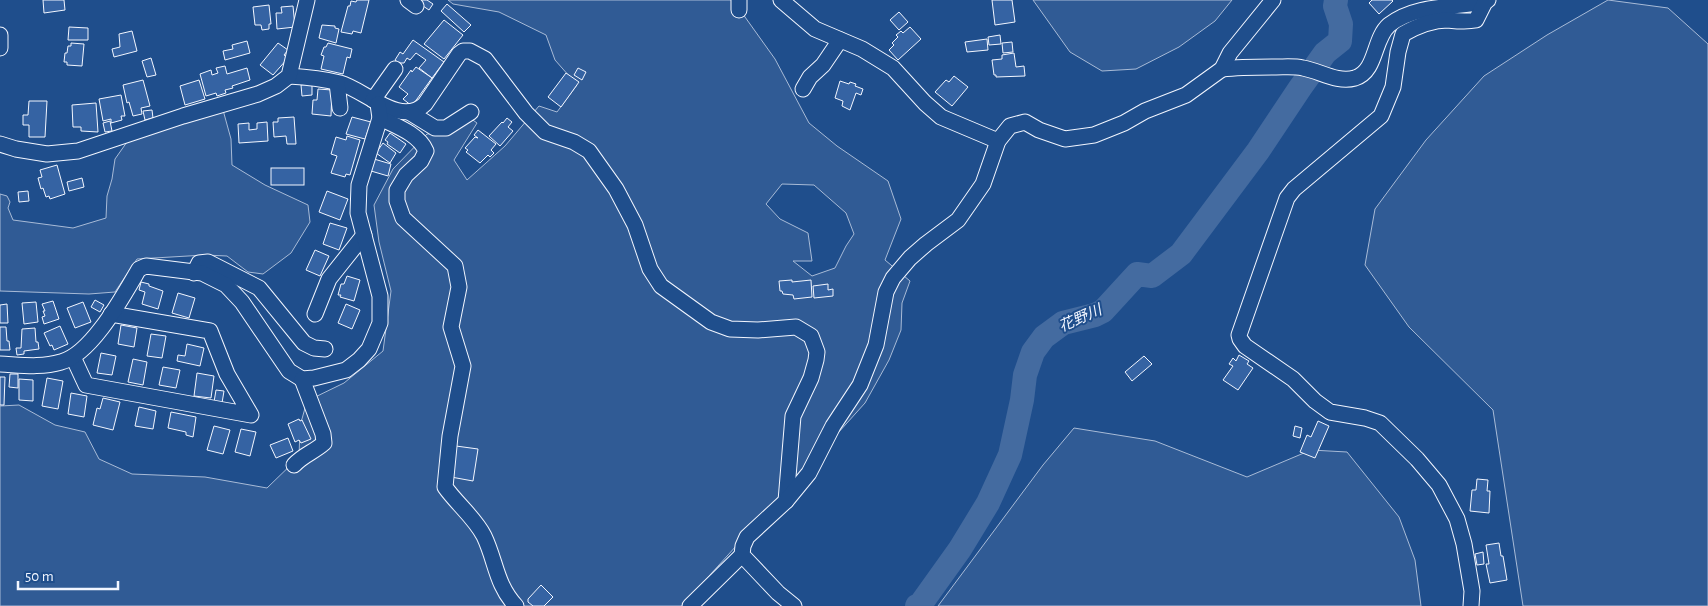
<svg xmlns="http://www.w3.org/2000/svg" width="1708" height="606" font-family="'Alegreya Sans','Noto Sans JP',sans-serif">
	<rect width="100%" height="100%" fill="#1f4e8c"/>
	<g fill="#305b95" stroke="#a8bbd7" fill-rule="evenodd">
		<path d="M448,0H735L745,17L775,59L809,123L837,146L888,181L901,219L885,260L910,281L902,303L901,330L889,360L865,403L682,606H0V406L19,405L55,425L85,432L99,459L132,474L205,477L267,488L299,457L300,426L307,401L344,383L383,351L391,291L379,242L374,205L393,169L427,134L448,133L466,115L477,123L454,160L467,180L505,146L539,106L557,112L577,85L555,60L546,35L499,12L453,4ZM782,184L814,185L846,213L854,234L846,246L835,268L812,276L793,261H812L808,233L780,219L766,204Z"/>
		<polygon points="1033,0 1232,0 1215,21 1179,47 1136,69 1102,71 1070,52"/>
		<polygon points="1608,0 1668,8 1708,44 1708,606 1523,606 1493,410 1409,327 1365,265 1375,209 1426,140 1484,76 1547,35"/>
		<polygon points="223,110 231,139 232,165 265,185 308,205 310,222 291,253 263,274 248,272 227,256 205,255 137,259 115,292 89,294 0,291 0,194 7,196 10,202 8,208 13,220 73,228 106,218 107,196 112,179 115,159 127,142"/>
		<polygon points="1074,428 1155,441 1247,477 1311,450 1347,452 1399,517 1415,560 1421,606 938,606 1043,465"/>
	</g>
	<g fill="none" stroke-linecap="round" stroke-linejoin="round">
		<polyline stroke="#446ba0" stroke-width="24" points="917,606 920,605 960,549 988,503 1010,455 1022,400 1025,375 1033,352 1044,337 1063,323 1095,315 1103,311 1137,274 1152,276 1181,254 1258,151 1300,88 1325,53 1340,41 1341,24 1335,6 1336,0"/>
	</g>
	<g fill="#3563a3" stroke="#f2f6ff">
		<polygon points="43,0 64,0 65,10 44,13"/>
		<polygon points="357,0 369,0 361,33 353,31 352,34 341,32 348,6 350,6 351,1 356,2"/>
		<polygon points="414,0 427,0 433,4 429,10"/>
		<polygon points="992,0 1012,0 1015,22 995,25"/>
		<polygon points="1372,0 1392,0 1393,1 1379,14 1369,3"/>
		<polygon points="447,4 471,25 464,32 441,11"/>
		<polygon points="269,5 271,24 269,24 269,29 262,30 261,25 255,25 253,7"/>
		<polygon points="293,6 295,27 277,29 276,13 282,13 281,7"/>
		<polygon points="899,12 908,22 899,30 890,20"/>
		<polygon points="444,20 463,35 444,59 424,44"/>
		<polygon points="322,25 335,26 335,28 339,29 336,43 319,38"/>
		<polygon points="69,27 88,28 88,40 68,40"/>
		<polygon points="910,27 921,39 898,60 889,50 894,45 892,43 898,37 896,35 901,31 903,33"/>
		<polygon points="132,31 137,51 114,57 112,49 120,47 119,34"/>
		<polygon points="1000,35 1001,44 989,45 988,37"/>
		<polygon points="987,39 988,50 967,52 965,42"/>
		<polygon points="413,40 444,62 432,78 419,68 426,60 416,53 410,60 407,58 404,63 399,63 395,60 400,52 403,54"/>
		<polygon points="247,41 250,53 225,60 223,51 233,49 232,45"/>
		<polygon points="1012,42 1013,52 1003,53 1002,43"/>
		<polygon points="71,43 84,44 82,66 67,65 67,62 64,62 65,53 67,53 68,46 71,46"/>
		<polygon points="278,43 288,50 284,55 288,58 273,75 260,65"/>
		<polygon points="328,43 352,49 350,58 347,57 343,74 321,69 324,56 321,55 324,47 326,47"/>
		<polygon points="1014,53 1016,67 1024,66 1025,76 996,77 996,75 994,75 992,60 1002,59 1002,55"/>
		<polygon points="151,58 156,75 147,77 142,61"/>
		<polygon points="225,66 227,74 247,68 250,80 232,86 233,88 225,90 226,93 217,96 216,93 206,96 200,74 211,70 212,75 218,73 216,68"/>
		<polygon points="416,67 432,78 412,106 403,99 408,94 399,87 411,70 412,72"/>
		<polygon points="578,68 586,72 582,80 574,75"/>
		<polygon points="566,73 579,82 561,107 548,97"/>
		<polygon points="954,76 968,87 952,106 935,92 946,80 949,82"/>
		<polygon points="143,80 150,106 141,108 142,114 133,116 129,102 127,103 123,85"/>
		<polygon points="199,80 205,99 185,105 180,86"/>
		<polygon points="840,81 849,84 850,82 856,84 855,86 863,89 861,95 856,93 850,110 842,106 843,101 835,98"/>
		<polygon points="312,84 312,95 302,96 301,85"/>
		<polygon points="318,89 332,90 331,116 312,114 313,100 317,100"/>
		<polygon points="121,95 125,116 121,116 122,120 111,123 111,119 103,121 99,99"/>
		<polygon points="29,101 47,101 45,137 29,137 29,125 23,125 23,115 28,115"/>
		<polygon points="96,103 98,132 81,131 81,127 73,127 72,105"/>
		<polygon points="152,110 153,118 145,120 143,111"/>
		<polygon points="294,117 296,144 287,144 286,136 274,137 273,122 278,122 278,118"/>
		<polygon points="352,117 371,122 365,139 346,134"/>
		<polygon points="507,118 512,122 508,127 513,131 500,146 489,136 502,122 503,123"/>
		<polygon points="110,121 112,131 105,132 103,123"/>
		<polygon points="267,122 268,141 239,143 238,124 249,123 249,130 257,129 257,123"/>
		<polygon points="478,130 496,144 491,150 494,153 490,157 488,155 480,163 466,152 468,150 465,148 475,137 478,138 474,135"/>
		<polygon points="390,133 406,144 400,153 387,144 388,142 385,140"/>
		<polygon points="347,136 360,140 350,175 346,174 345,177 331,173 337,156 331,154 336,137 346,140"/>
		<polygon points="383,143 396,153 390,163 376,153"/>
		<polygon points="374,159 391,164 388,176 371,171"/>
		<polygon points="57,165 65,194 50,199 49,196 46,197 43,188 41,189 38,178 42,177 40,170"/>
		<rect x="271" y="168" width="33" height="17"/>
		<polygon points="82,178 84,187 69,191 67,182"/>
		<polygon points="28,191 29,201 19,202 18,192"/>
		<polygon points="327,191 348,199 340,220 319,212"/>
		<polygon points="330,223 347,228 339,250 323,244"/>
		<polygon points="315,250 329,256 320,276 306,270"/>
		<polygon points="347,276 360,280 354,301 340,297 341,295 338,295 341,284 344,284"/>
		<polygon points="792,280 792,282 811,280 812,297 794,299 793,295 783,294 782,291 780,291 779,281"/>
		<polygon points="141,282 149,284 149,286 163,291 158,309 142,304 145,292 139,290"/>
		<polygon points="828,284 828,290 833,289 833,296 814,298 813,286"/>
		<polygon points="178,293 195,298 189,318 172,313"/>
		<polygon points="95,300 104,305 100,312 91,307"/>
		<polygon points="53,301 59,319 44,324 42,317 45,316 43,311 45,311 42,304"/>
		<polygon points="36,302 38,322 24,324 22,303"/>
		<polygon points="83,302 91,322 75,328 67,308"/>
		<polygon points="7,304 8,323 0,323 0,305"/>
		<polygon points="346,304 360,310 352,329 338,323"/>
		<polygon points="121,325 137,328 134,347 118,344"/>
		<polygon points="60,326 68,344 54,350 52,345 50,346 44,333"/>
		<polygon points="0,327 6,327 7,341 9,341 10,350 0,350"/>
		<polygon points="35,328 36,342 38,342 39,349 24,351 24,354 17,355 16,348 21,348 22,329"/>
		<polygon points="151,334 166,336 162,358 147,356"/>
		<polygon points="187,344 204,348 200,366 177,361 178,355 185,356"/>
		<polygon points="101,353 116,356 112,375 97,373"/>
		<polygon points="1239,355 1249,361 1247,364 1253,368 1238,390 1223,380 1233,366 1229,364 1233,358 1236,361"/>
		<polygon points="1144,356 1152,364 1132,381 1125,372"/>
		<polygon points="133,359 147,362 143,385 128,382"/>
		<polygon points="163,367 180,370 176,388 159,385"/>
		<polygon points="197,373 214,376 211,398 194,396"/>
		<polygon points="10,374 18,374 18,388 9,387"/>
		<polygon points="0,377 5,377 4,405 0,405"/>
		<polygon points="47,378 63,381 58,409 42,406"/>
		<polygon points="19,379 33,380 33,401 19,400"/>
		<polygon points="216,390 224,391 222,403 214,402"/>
		<polygon points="71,393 87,396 84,417 68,414"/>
		<polygon points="103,398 120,402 113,430 93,425 97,408 100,409"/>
		<polygon points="139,407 156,411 153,429 135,426"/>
		<polygon points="171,412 196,417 193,437 186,435 186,432 168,428"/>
		<polygon points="299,419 300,421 302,420 311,439 301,443 299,440 295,442 288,424"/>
		<polygon points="1318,421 1329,426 1315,458 1300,452 1307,435 1311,437"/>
		<polygon points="214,426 230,430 223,454 207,450"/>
		<polygon points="1295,426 1302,428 1300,438 1293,436"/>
		<polygon points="241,429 256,432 250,456 235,452"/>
		<polygon points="288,438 293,451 276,458 270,445"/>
		<polygon points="456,446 478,449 473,481 451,477"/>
		<polygon points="1477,479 1488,480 1487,491 1490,491 1489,513 1470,511 1472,490 1476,490"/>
		<polygon points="1499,543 1501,556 1503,556 1507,580 1490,583 1486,564 1489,564 1486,545"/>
		<polygon points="1483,552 1484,564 1477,565 1475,554"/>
		<polygon points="541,585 553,597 544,606 533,606 528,602 528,599"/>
	</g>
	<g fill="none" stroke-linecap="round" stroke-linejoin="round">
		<defs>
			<g id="minor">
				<polyline points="408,0 416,6"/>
				<polyline points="781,0 815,29 862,49 893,68 925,103 941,117 998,141"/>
				<polyline points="739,10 739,0"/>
				<polyline points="0,35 0,48"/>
				<path d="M1222,69C1240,67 1258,67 1276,67C1285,67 1294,66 1303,68C1320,71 1337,83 1355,78C1377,71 1373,39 1389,25C1416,4 1454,8 1485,2"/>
				<path d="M289,76C306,77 324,79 340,83C365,90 401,128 425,104L459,54L463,51H470L485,59L526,113L545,132L574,142L589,151L616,189L635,225L650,269L661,286L711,322L730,329L758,330L796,327L811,336L817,352L816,360L811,378L793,416L786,501"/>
				<polyline points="337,83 340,108"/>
				<polyline points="803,89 810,77 823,65 840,40"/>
				<polyline points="373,100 395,69"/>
				<polyline points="409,112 435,128 446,128 471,112"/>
				<path d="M380,118C396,126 419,134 426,151L421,161L406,175L397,190V201L403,218L455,266L459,287L451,327L463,366L450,436L445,487C457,504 475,518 484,536C496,561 496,585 516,606"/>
				<polyline points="0,144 16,149 47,154 78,151 183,116 258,94 276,86 289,76 307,0"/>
				<polyline points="194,273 199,263 208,262 259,288 304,343 314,348 325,349"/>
				<polyline points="315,314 329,279 364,235"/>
				<polyline points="73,357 86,385 251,415 227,374 210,331 111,314"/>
				<path d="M0,364C21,365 41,368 61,362C92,354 123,296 139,269L146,266L202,273L226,285L242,302L289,371L302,379L314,378L346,370L359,360L369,349L380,323V296L358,213L359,185L380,118L378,104"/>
				<path d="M294,465C303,455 314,452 324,443L323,434L302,379"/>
				<polyline points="690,606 742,555"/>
				<polyline points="794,606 778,593 742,555 743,546 747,537 786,501 809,473 833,426 860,385 876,345 886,292 893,278 910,258 926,244 958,220 983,184 998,141 1010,126 1025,122 1039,130 1065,139 1094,135 1124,123 1145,111 1186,95 1222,69 1230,53 1273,0"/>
				<path d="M1471,606L1472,591L1464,544L1457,519L1439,485L1417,459L1380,423L1365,418L1330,412L1315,401L1293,379L1245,346L1240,339L1239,335L1287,198L1294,189L1381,116L1393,87L1398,52L1403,34C1417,26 1431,20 1448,20C1458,21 1466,22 1476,20L1485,2L1488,0"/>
			</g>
		</defs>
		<use href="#minor" stroke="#f2f6ff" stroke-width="17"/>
		<use href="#minor" stroke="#1f4e8c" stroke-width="15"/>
	</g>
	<g text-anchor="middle" stroke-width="4" stroke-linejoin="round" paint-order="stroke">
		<g font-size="15" font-style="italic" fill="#f2f6ff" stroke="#1f4e8c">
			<text transform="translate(1080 318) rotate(-24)" y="5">花野川</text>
		</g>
	</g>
	<path d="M18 581v8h100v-8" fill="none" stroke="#f2f6ff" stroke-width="2.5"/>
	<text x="25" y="581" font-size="15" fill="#f2f6ff" stroke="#1f4e8c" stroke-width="4" paint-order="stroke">50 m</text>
</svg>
